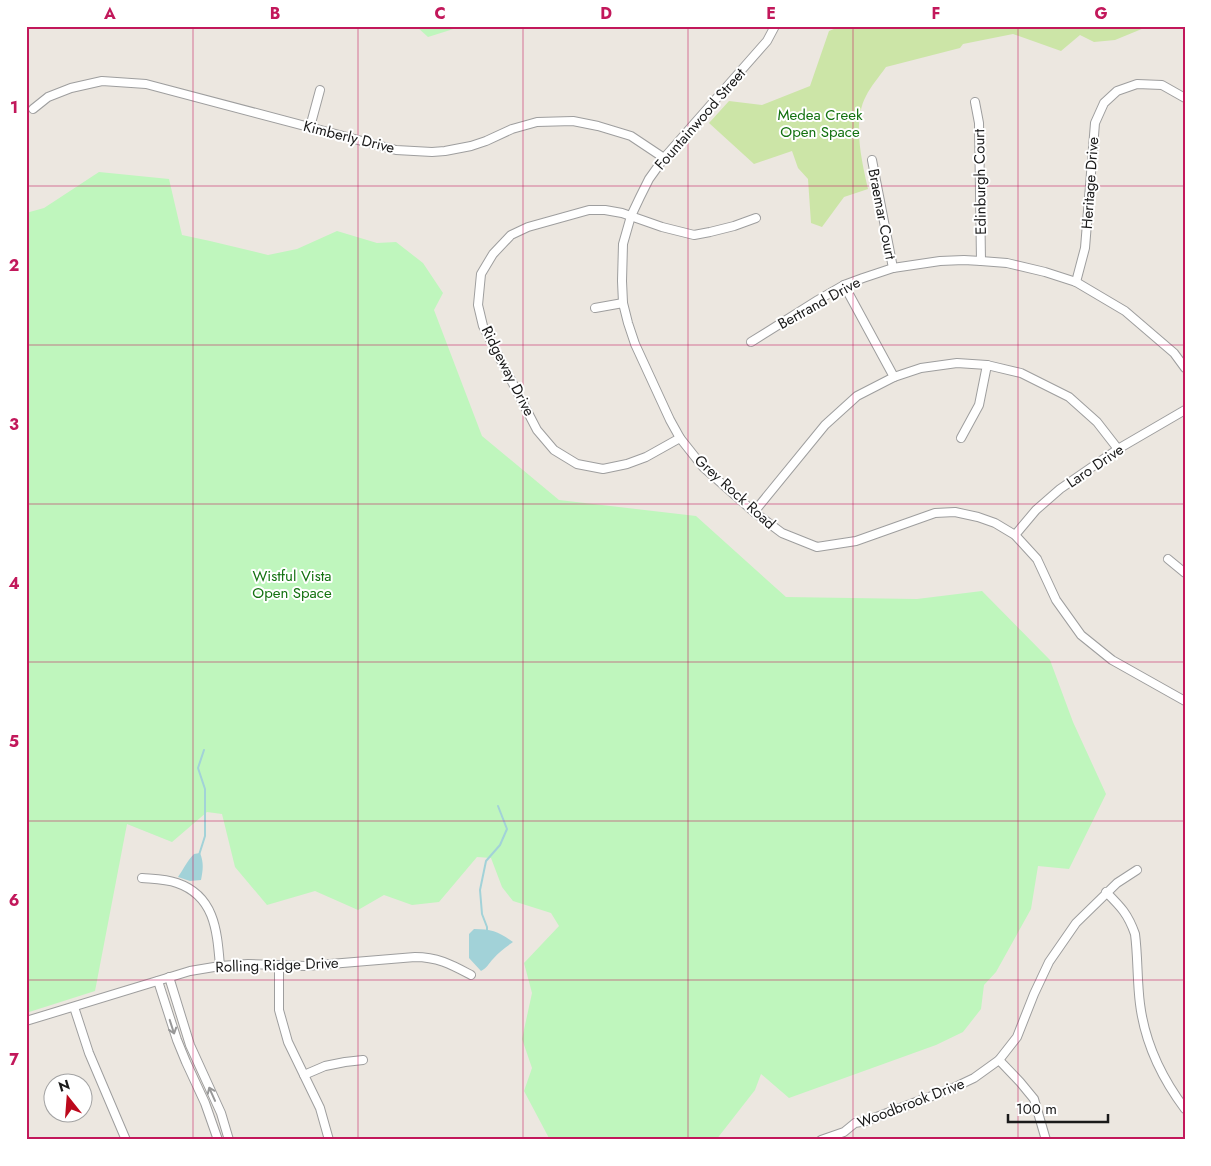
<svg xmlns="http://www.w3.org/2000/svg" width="1211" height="1166" font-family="Jost,sans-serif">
	<rect width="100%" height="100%" fill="#ece7e0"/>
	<path fill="#cce5a7" d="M841,26H1149L1115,40L1094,42L1080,35L1061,51L1013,34L963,44L960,48L886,67C879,77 871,86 866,96C852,122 862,162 868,189L844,197L822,227L811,223L808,179L798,168L792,151L754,164L709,123L729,101L762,105L810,86L829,31Z"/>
	<g fill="#bff6bd">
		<polygon points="416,26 463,26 428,37"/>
		<polygon points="99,172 169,179 182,235 210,241 268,255 297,249 337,231 377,243 396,242 423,263 443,293 434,310 482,436 559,500 696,516 786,597 917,599 982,591 1050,660 1073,722 1106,794 1069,869 1038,866 1031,909 996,972 984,985 981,1009 963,1032 936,1045 789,1098 761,1074 755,1090 716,1140 550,1140 524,1091 532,1068 522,1039 532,993 524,963 559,926 551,913 513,901 502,887 491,858 477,857 439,902 412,905 384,895 358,910 315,891 267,905 235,867 222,814 207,812 172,842 127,824 95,991 26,1013 26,213 44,208"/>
	</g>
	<g fill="#a2d2d8">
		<path d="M200,853C204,863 203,870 201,880L190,881L178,877C183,870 187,861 194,854Z"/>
		<path d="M474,929C492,929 499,932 513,942C506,947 499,952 493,959C489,963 487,968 481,971L469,958V934Z"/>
	</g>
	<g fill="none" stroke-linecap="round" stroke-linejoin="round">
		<g stroke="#a2d2d8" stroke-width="2">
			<polyline points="199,855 205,836 205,789 198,768 204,750"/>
			<polyline points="487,931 487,927 482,914 480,890 486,861 500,845 507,829 498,806"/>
		</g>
		<defs>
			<g id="street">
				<polyline points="775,26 767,41 664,158 649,179 640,197 631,216 623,244 622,281 623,303 628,323 635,344 670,420 680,438 703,467 754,512 782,533 817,547 856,541 935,513 955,512 978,517 995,523 1015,535 1037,559 1056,600 1081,635 1112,660 1185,701"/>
				<polyline points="975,102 979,123 981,261"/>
				<polyline points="33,109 48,97 71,88 102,81 146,84 396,150 432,152 445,151 471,146 486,141 512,129 537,122 573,121 598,126 631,136 664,158"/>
				<polyline points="310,127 320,90"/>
				<polyline points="872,160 893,268"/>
				<polyline points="1076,282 1085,248 1095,123 1104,103 1117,91 1137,84 1162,85 1185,98"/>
				<polyline points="844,285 894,377"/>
				<polyline points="595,308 623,303"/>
				<polyline points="751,342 818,300 844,285 863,278 893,268 940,261 964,260 981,261 1007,263 1045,272 1076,282 1125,311 1174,353 1185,368"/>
				<polyline points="680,438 646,457 627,464 603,469 577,464 554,450 537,430 483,326 478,305 481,274 493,254 511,235 528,227 589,210 605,210 622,213 662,227 694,235 710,232 734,226 756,218"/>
				<polyline points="961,438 979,405 987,365"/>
				<polyline points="754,512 825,425 857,396 894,377 921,368 957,363 987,365 1021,373 1069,397 1097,422 1118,449"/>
				<polyline points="1015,535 1036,510 1060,489 1118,449 1185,410"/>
				<polyline points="1168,559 1185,573"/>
				<path d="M142,878C154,879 166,879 177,883C215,896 217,931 220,966"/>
				<path d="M1106,892C1121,907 1128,914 1135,934C1138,957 1137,981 1140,1004C1145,1044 1161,1077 1185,1109"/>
				<polyline points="279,965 279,1010 288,1042 320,1108 329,1140"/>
				<polyline points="169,977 190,1045 221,1113 229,1140"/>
				<polyline points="158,981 177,1040 186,1062 205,1103 218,1140"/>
				<polyline points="74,1007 89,1053 126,1140"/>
				<path d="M26,1021L190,971L220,966L248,964L306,966L415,957C438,957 452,965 471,975"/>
				<polyline points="999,1060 1020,1082 1034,1099 1046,1140"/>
				<polyline points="304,1075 325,1066 345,1062 363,1060"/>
				<polyline points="821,1140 844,1132 855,1123 866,1121 953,1088 974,1078 999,1060 1017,1037 1034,994 1049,962 1076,923 1117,883 1137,870"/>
			</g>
		</defs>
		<use href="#street" stroke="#9e9e9e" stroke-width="10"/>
		<use href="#street" stroke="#fff" stroke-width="8"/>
	</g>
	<defs><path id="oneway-shaft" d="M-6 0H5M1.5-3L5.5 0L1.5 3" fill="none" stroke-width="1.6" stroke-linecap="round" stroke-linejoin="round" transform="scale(1.25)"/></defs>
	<g stroke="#989898">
		<use href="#oneway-shaft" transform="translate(172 1027) rotate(72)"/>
		<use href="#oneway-shaft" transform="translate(212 1094) rotate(-114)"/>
	</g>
	<path fill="none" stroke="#c2185b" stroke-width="1" stroke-opacity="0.55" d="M193,26V1140M358,26V1140M523,26V1140M688,26V1140M853,26V1140M1018,26V1140M26,186H1185M26,345H1185M26,504H1185M26,662H1185M26,821H1185M26,980H1185"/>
	<g text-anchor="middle" stroke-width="4" stroke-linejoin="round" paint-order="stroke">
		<g font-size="15" fill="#12710f" stroke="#fff">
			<text x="820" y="120">Medea Creek<tspan x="820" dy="17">Open Space</tspan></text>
			<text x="292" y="581">Wistful Vista<tspan x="292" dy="17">Open Space</tspan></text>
		</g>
		<g font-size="15" fill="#1a1a1a" stroke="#fff">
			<text transform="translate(700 119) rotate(-49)" y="5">Fountainwood Street</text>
			<text transform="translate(349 137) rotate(14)" y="5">Kimberly Drive</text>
			<text transform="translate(980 182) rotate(-91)" y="5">Edinburgh Court</text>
			<text transform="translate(1090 183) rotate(-86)" y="5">Heritage Drive</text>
			<text transform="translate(882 214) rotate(79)" y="5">Braemar Court</text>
			<text transform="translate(819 303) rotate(-29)" y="5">Bertrand Drive</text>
			<text transform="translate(508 371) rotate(63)" y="5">Ridgeway Drive</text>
			<text transform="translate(1095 466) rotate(-34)" y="5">Laro Drive</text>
			<text transform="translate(735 492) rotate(42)" y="5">Grey Rock Road</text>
			<text transform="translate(277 965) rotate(-2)" y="5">Rolling Ridge Drive</text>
			<text transform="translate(911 1103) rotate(-21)" y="5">Woodbrook Drive</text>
		</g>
	</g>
	<rect width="1211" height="1166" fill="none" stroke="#ffffff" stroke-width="55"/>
	<g transform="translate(68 1098) rotate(343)"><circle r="24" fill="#ffffff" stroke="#a3a3a3"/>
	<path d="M0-4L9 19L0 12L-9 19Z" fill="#bc091c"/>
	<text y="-8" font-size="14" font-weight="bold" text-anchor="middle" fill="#1a1a1a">N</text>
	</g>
	<path d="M1008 1114v8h100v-8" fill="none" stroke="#1a1a1a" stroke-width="2.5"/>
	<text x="1016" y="1114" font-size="15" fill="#1a1a1a" stroke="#ffffff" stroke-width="4" paint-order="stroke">100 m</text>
	<rect x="28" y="28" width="1156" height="1110" fill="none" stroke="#c2185b" stroke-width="2"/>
	<g font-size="16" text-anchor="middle" font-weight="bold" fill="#c2185b">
		<text x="110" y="19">A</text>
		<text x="275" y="19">B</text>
		<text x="440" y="19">C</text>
		<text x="606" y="19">D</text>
		<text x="771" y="19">E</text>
		<text x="936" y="19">F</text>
		<text x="1101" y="19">G</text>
		<text x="14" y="113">1</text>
		<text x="14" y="271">2</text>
		<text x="14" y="430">3</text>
		<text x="14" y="589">4</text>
		<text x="14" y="747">5</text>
		<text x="14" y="906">6</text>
		<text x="14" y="1065">7</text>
	</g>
</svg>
